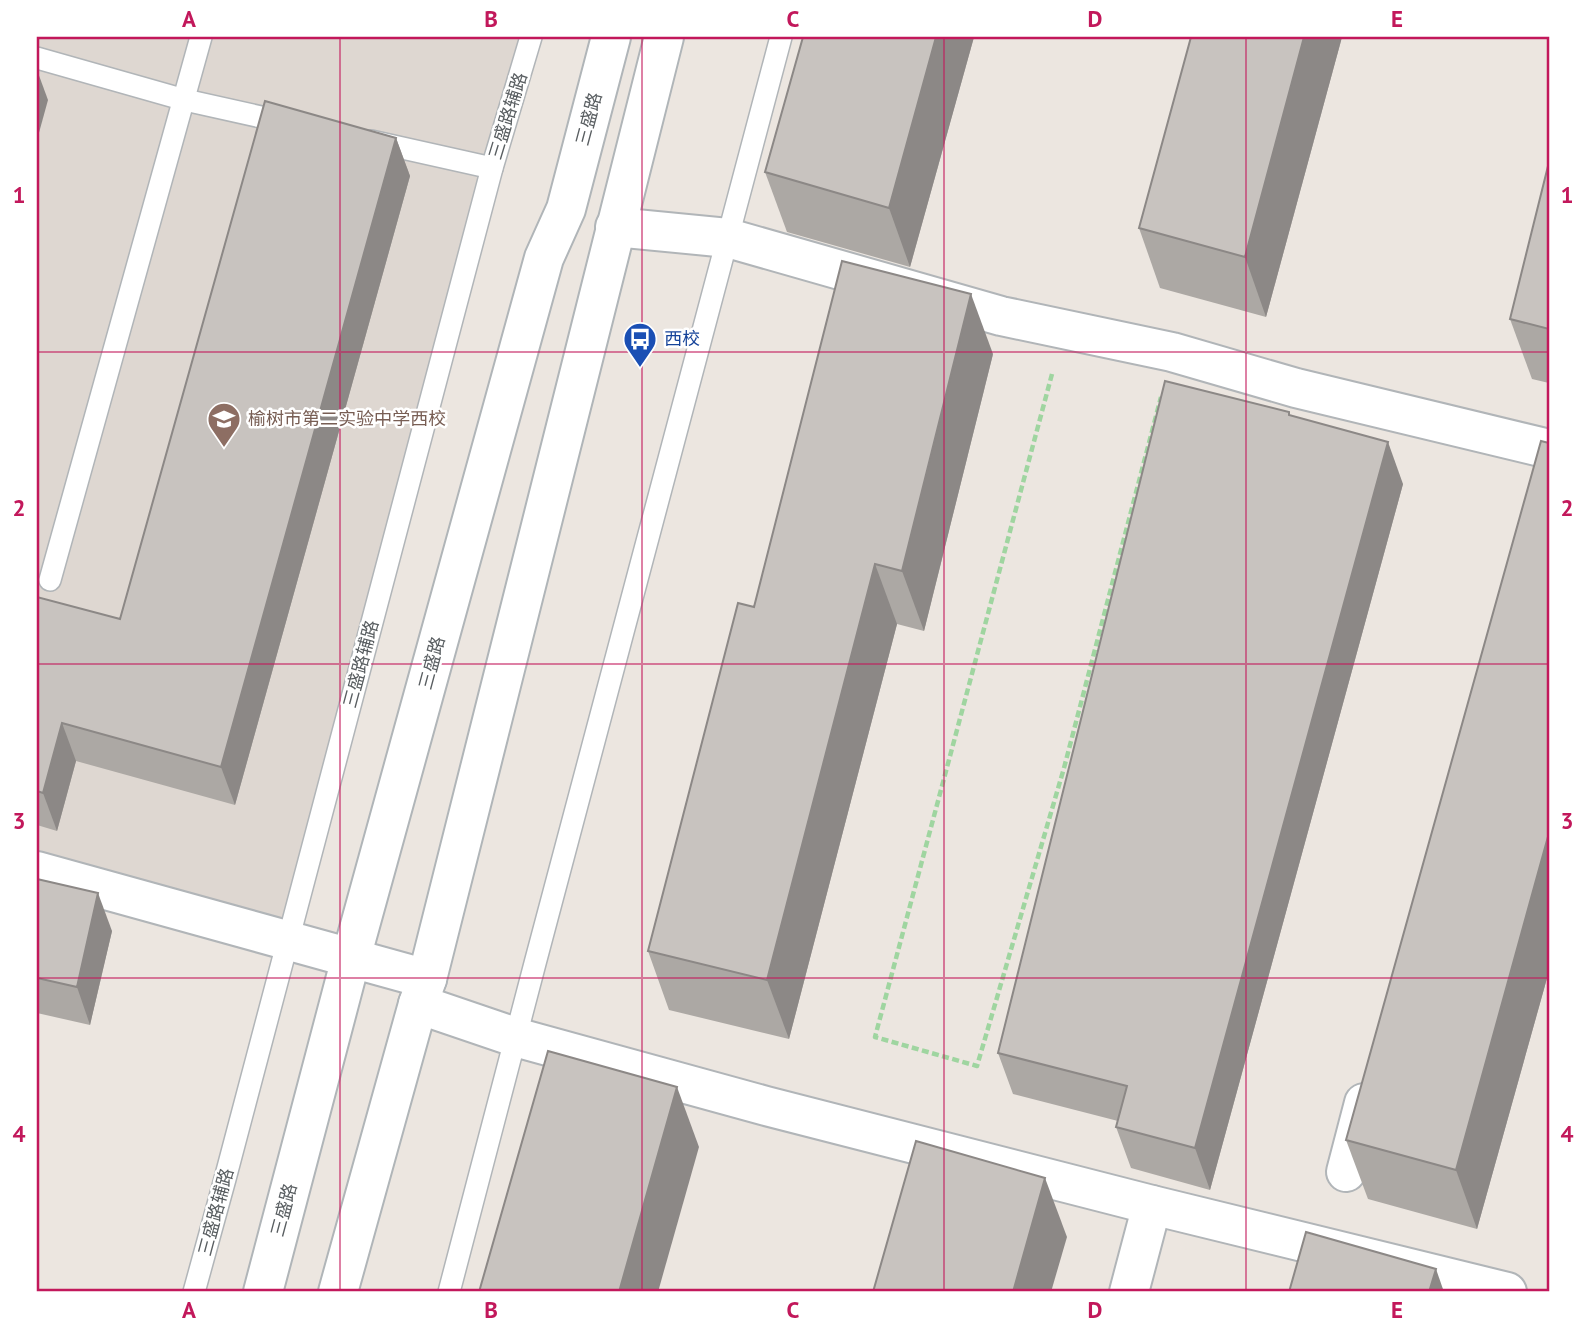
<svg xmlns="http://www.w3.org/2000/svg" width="1586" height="1329" font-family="'PT Sans','Noto Sans SC',sans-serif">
	<rect width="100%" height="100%" fill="#ece6e0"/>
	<polygon fill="#ded7d1" points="37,37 519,37 287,927 37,861"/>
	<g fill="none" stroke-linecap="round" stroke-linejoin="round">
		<defs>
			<g id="lane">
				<polyline points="37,58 185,100 288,123"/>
				<polyline points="371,141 492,168"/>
				<polyline points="50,580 201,37"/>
				<polyline points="194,1292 225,1179 492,168 531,37"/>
				<path d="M449,1292C557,873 672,456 781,37"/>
			</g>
			<g id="street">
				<polyline points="615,227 728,238 1001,316 1172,352 1296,388 1549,449"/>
				<polyline points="37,871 427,979"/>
				<polyline points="418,1004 515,1037 766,1106 1152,1205 1507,1292"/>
				<polyline points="1346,1172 1364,1103"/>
				<polyline points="1129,1292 1152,1205"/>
			</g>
			<g id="secondary">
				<polyline points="263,1292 351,958 544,258 566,209 611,37"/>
				<polyline points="338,1292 418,1004 427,979 664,37"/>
			</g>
		</defs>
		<use href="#lane" stroke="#b1b5b8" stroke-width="24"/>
		<use href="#street" stroke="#b1b5b8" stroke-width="42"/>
		<use href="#secondary" stroke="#b0b5b8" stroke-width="42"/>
		<polyline stroke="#9fd5a0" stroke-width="4.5" stroke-dasharray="7 3.5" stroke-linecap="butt" points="1052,374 875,1037 977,1066 1064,768 1161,397"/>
		<use href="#lane" stroke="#fff" stroke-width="21"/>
		<use href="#street" stroke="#fff" stroke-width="38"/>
		<use href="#secondary" stroke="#fff" stroke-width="38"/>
	</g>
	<g fill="#aca8a4">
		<polygon points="974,37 910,267 787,232 765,172"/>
		<polygon points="1191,37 1342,37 1266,317 1160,288 1139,228"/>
		<polygon points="396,138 410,176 235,805 76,761 57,831 37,825 37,597 120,619"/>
		<polygon points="1549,162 1549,383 1532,379 1510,319"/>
		<polygon points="993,354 924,631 897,624 789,1039 669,1010 648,951"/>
		<polygon points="1289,412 1290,415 1403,484 1210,1190 1131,1168 1116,1127 1118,1121 1013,1094 998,1053"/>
		<polygon points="1549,443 1549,971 1477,1229 1368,1199 1346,1140"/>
		<polygon points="37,879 112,931 90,1025 37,1013"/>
	</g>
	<g fill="#8c8886">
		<polygon points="936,37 974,37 910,267 889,208"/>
		<polygon points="1304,37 1342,37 1266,317 1245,257"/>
		<polygon points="37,70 48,100 37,140"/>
		<polygon points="396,138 410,176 235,805 221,767"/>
		<polygon points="971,294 993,354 924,631 902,571"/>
		<polygon points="1388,442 1403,484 1210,1190 1195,1148"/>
		<polygon points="875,564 897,624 789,1039 767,980"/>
		<polygon points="62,723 76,761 57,831 43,793"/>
		<polygon points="1549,833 1549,971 1477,1229 1456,1170"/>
		<polygon points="98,893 112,931 90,1025 77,987"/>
		<polygon points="677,1087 699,1147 658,1292 619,1292"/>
		<polygon points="1045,1178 1067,1237 1051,1292 1013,1292"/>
		<polygon points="1436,1269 1444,1292 1429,1292"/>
	</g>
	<g fill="#c8c3bf" stroke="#8c8886" stroke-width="2">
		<polygon points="803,37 936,37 889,208 765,172"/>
		<polygon points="1191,37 1304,37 1245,257 1139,228"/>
		<polygon points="265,101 396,138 221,767 62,723 43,793 37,791 37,597 120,619"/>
		<polygon points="1549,162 1549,329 1510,319"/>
		<polygon points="842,261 971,294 902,571 875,564 767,980 648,951 738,603 754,607"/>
		<polygon points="1165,381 1289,412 1289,415 1388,442 1195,1148 1116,1127 1127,1086 998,1053"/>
		<polygon points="1541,441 1549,443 1549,833 1456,1170 1346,1140"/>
		<polygon points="37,879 98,893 77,987 37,978"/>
		<polygon points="548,1051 677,1087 619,1292 479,1292"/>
		<polygon points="916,1141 1045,1178 1013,1292 873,1292"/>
		<polygon points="1306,1232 1436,1269 1429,1292 1289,1292"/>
	</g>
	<path fill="none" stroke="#c2185b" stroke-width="2" stroke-opacity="0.55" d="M340,37V1292M642,37V1292M944,37V1292M1246,37V1292M37,352H1549M37,664H1549M37,978H1549"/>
	<defs>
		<symbol id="bus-pin" viewBox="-11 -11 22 30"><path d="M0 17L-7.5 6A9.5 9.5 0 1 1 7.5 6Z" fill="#1a4fb4" stroke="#fff"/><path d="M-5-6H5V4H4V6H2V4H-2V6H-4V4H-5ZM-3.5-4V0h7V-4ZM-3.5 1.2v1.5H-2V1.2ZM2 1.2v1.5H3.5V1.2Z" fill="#fff"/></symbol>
		<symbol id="school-pin" viewBox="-11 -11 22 30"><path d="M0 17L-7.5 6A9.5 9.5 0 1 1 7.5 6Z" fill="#8d6e63" stroke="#fff"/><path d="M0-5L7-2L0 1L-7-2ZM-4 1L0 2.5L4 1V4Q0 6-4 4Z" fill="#fff"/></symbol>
	</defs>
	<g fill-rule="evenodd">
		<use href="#bus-pin" x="621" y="320" width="38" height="52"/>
		<use href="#school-pin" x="205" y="400" width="38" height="52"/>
	</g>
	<g text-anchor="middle" stroke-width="5" stroke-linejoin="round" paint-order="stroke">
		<g font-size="18" fill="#595e61" stroke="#fff">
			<text transform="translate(508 116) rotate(-73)" y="6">三盛路辅路</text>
			<text transform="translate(589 119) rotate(-75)" y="6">三盛路</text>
			<text transform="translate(432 663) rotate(-75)" y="6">三盛路</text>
			<text transform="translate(361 664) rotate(-75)" y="6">三盛路辅路</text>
			<text transform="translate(284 1210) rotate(-75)" y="6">三盛路</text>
			<text transform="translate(216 1212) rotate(-75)" y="6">三盛路辅路</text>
		</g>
		<g font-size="18" fill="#164399" stroke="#fff" text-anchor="start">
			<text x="664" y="345">西校</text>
		</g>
		<g font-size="18" fill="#785e54" stroke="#fff" text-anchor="start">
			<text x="248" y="425">榆树市第二实验中学西校</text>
		</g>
	</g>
	<rect width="1586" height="1329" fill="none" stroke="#ffffff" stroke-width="77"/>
	<rect x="38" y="38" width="1510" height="1252" fill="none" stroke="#c2185b" stroke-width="2.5"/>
	<g font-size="23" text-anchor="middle" font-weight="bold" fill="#c2185b">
		<text x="189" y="27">A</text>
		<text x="491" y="27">B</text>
		<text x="793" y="27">C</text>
		<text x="1095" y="27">D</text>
		<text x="1397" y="27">E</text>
		<text x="19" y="203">1</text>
		<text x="1567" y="203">1</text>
		<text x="19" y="516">2</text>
		<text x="1567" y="516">2</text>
		<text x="19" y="829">3</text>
		<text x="1567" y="829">3</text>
		<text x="19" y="1142">4</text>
		<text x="1567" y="1142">4</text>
		<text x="189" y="1318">A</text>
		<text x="491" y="1318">B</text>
		<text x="793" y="1318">C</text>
		<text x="1095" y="1318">D</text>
		<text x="1397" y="1318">E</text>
	</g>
</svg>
